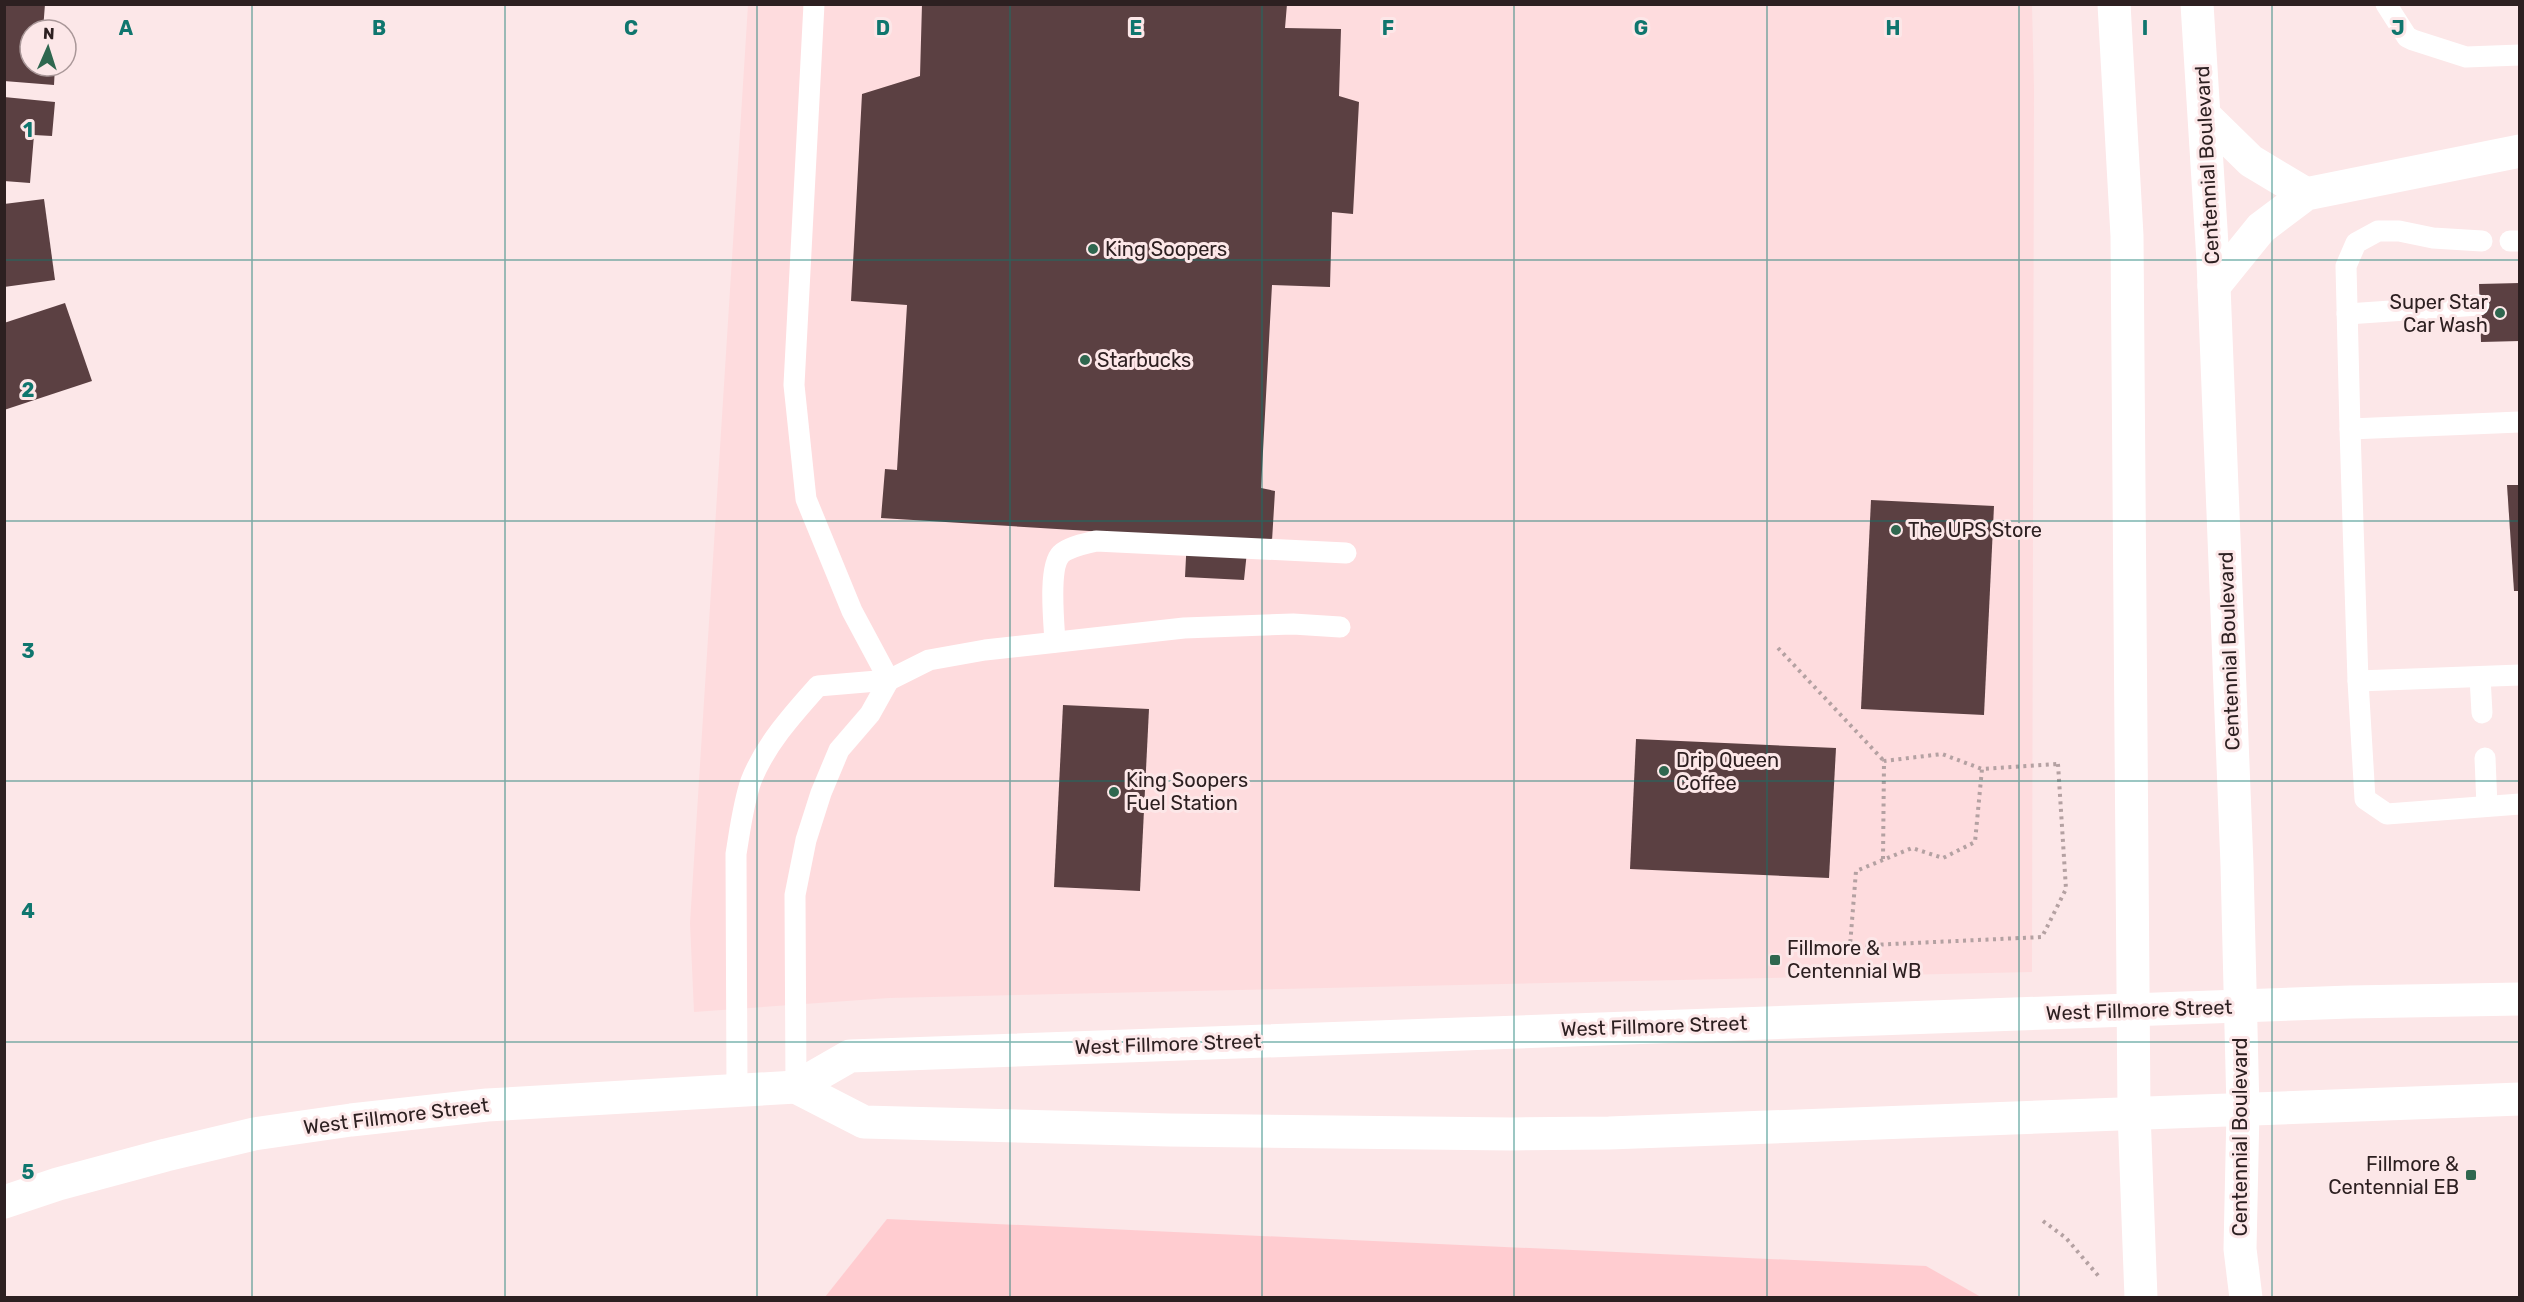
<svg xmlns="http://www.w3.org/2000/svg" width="2524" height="1302" font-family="Rubik,sans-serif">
	<rect width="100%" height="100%" fill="#fce7e8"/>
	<polygon fill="#fedcde" points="748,5 2032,5 2034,89 2032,972 889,998 694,1012 690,923"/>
	<polygon fill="#ffccd0" points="887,1219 1926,1266 1981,1297 825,1297"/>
	<g fill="#5b4042">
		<polygon points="4,4 45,4 43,30 30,30 30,66 55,66 54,85 4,81"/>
		<polygon points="922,4 1287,4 1285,28 1341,29 1339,96 1359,102 1353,214 1332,212 1330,287 1272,285 1261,488 1275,491 1272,541 1248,542 1244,580 1185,577 1187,537 881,518 885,469 897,470 907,305 851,301 862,94 920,76"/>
		<polygon points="4,97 55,102 52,136 34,135 30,183 4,181"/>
		<polygon points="44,199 55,280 4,287 4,204"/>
		<polygon points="2520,283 2520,341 2481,342 2479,284"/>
		<polygon points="65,303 92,381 4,410 4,323"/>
		<polygon points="2507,485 2520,485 2520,591 2514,591"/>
		<polygon points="1871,500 1994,506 1984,715 1861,709"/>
		<polygon points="1063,705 1149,709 1140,891 1054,887"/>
		<polygon points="1636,739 1836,748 1829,878 1630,869"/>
	</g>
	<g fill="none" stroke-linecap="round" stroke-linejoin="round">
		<g stroke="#b4a1a2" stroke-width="4" stroke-dasharray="3 4.5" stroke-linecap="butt">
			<polyline points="1778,648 1884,761"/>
			<polygon points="2058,764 2066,889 2042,937 1850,946 1856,871 1912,848 1943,858 1975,842 1982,769"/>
			<polyline points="1883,859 1884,761 1942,754 1982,769"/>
			<polyline points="2043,1221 2066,1238 2101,1279"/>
		</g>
		<g stroke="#fff" stroke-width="21">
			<polyline points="814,4 794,385 806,499 852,611 889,680"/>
			<polyline points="2386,4 2407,37 2413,40 2466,57 2520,55"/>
			<polyline points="2482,241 2433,238 2399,231 2378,231 2356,243 2346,266 2350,429 2520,422"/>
			<polyline points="2510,241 2520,241"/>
			<polyline points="2347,314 2479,305"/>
			<polyline points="2350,429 2358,681 2520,675"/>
			<path d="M1055,642C1054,623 1048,567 1061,554C1070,546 1085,544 1096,541L1346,553"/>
			<polyline points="2480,677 2482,713"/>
			<polyline points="2358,681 2365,799 2387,814 2520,804"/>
			<polyline points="2485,758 2487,806"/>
			<polyline points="796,1087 795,895 806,840 821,793 839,750 870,714 889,680"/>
			<path d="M737,1090L736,854C740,830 743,804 751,781C765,745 793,714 818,686L889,680L929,660L985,650L1184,628L1293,624L1340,627"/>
		</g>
		<g stroke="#fff" stroke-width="33">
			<polyline points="2205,116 2251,161 2306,194"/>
			<polyline points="2214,286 2261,228 2306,194 2520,151"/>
		</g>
		<g stroke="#fff" stroke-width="33">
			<polyline points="2243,1110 2240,1249 2246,1298"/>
			<polyline points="2134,1112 2141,1298"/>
		</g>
		<g stroke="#fff" stroke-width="33">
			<polyline points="2114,4 2127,236 2134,1112"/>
			<polyline points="2197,4 2213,261 2237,865 2243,1110"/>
			<polyline points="796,1087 864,1122 1169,1130 1511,1134 1609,1133 2520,1099"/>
			<polyline points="4,1202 58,1184 166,1155 254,1134 351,1120 487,1105 796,1087 850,1056 2350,1002 2520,999"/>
		</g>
	</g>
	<path fill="none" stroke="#0f766e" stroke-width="1.5" stroke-opacity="0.55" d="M252,4V1298M505,4V1298M757,4V1298M1010,4V1298M1262,4V1298M1514,4V1298M1767,4V1298M2019,4V1298M2272,4V1298M4,260H2520M4,521H2520M4,781H2520M4,1042H2520"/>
	<g fill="#2f674f" stroke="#fce7e8" stroke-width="2">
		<circle cx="1093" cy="249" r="6"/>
		<circle cx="2500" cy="313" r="6"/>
		<circle cx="1085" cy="360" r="6"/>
		<circle cx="1896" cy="530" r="6"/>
		<circle cx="1664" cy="771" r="6"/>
		<circle cx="1114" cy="792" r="6"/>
		<rect x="1769" y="954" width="12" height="12" rx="3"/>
		<rect x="2465" y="1169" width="12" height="12" rx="3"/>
	</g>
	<g text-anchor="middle" stroke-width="6" stroke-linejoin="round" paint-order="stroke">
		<g font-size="20" fill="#2d2021" stroke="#fce7e8">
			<text transform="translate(2207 165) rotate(-93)" y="7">Centennial Boulevard</text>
			<text transform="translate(2229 651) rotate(-92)" y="7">Centennial Boulevard</text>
			<text transform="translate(2139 1010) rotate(-2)" y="7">West Fillmore Street</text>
			<text transform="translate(1654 1026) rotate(-2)" y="7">West Fillmore Street</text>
			<text transform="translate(1168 1044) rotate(-2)" y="7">West Fillmore Street</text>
			<text transform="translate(396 1116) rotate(-7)" y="7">West Fillmore Street</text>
			<text transform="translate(2240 1137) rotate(-90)" y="7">Centennial Boulevard</text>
		</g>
		<g font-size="20" fill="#2d2021" stroke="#fce7e8" text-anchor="start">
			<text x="1105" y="256">King Soopers</text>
			<text x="2488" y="309" text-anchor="end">Super Star<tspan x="2488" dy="23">Car Wash</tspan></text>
			<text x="1097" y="367">Starbucks</text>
			<text x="1908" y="537">The UPS Store</text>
			<text x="1676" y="767">Drip Queen<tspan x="1676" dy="23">Coffee</tspan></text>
			<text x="1126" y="787">King Soopers<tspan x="1126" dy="23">Fuel Station</tspan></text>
			<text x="1787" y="955">Fillmore &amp;<tspan x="1787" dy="23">Centennial WB</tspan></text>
			<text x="2459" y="1171" text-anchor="end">Fillmore &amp;<tspan x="2459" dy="23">Centennial EB</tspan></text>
		</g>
	</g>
	<g font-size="20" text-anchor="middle" font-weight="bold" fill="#0f766e" stroke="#fce7e8" stroke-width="6" stroke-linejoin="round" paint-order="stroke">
		<text x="126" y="35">A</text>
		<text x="379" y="35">B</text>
		<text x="631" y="35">C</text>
		<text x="883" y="35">D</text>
		<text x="1136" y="35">E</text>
		<text x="1388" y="35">F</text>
		<text x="1641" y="35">G</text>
		<text x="1893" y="35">H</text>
		<text x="2145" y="35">I</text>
		<text x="2398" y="35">J</text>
		<text x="28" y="137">1</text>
		<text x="28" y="397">2</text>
		<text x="28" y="658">3</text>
		<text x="28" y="918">4</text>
		<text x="28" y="1179">5</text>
	</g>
	<rect width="2524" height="1302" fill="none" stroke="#2d2021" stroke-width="12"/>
	<g transform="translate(48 48) rotate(3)"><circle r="28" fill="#fce7e8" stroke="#a99798" stroke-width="1.5"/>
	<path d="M0-4.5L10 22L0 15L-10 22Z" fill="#2f674f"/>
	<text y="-9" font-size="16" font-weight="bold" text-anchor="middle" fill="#2d2021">N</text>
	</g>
</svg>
